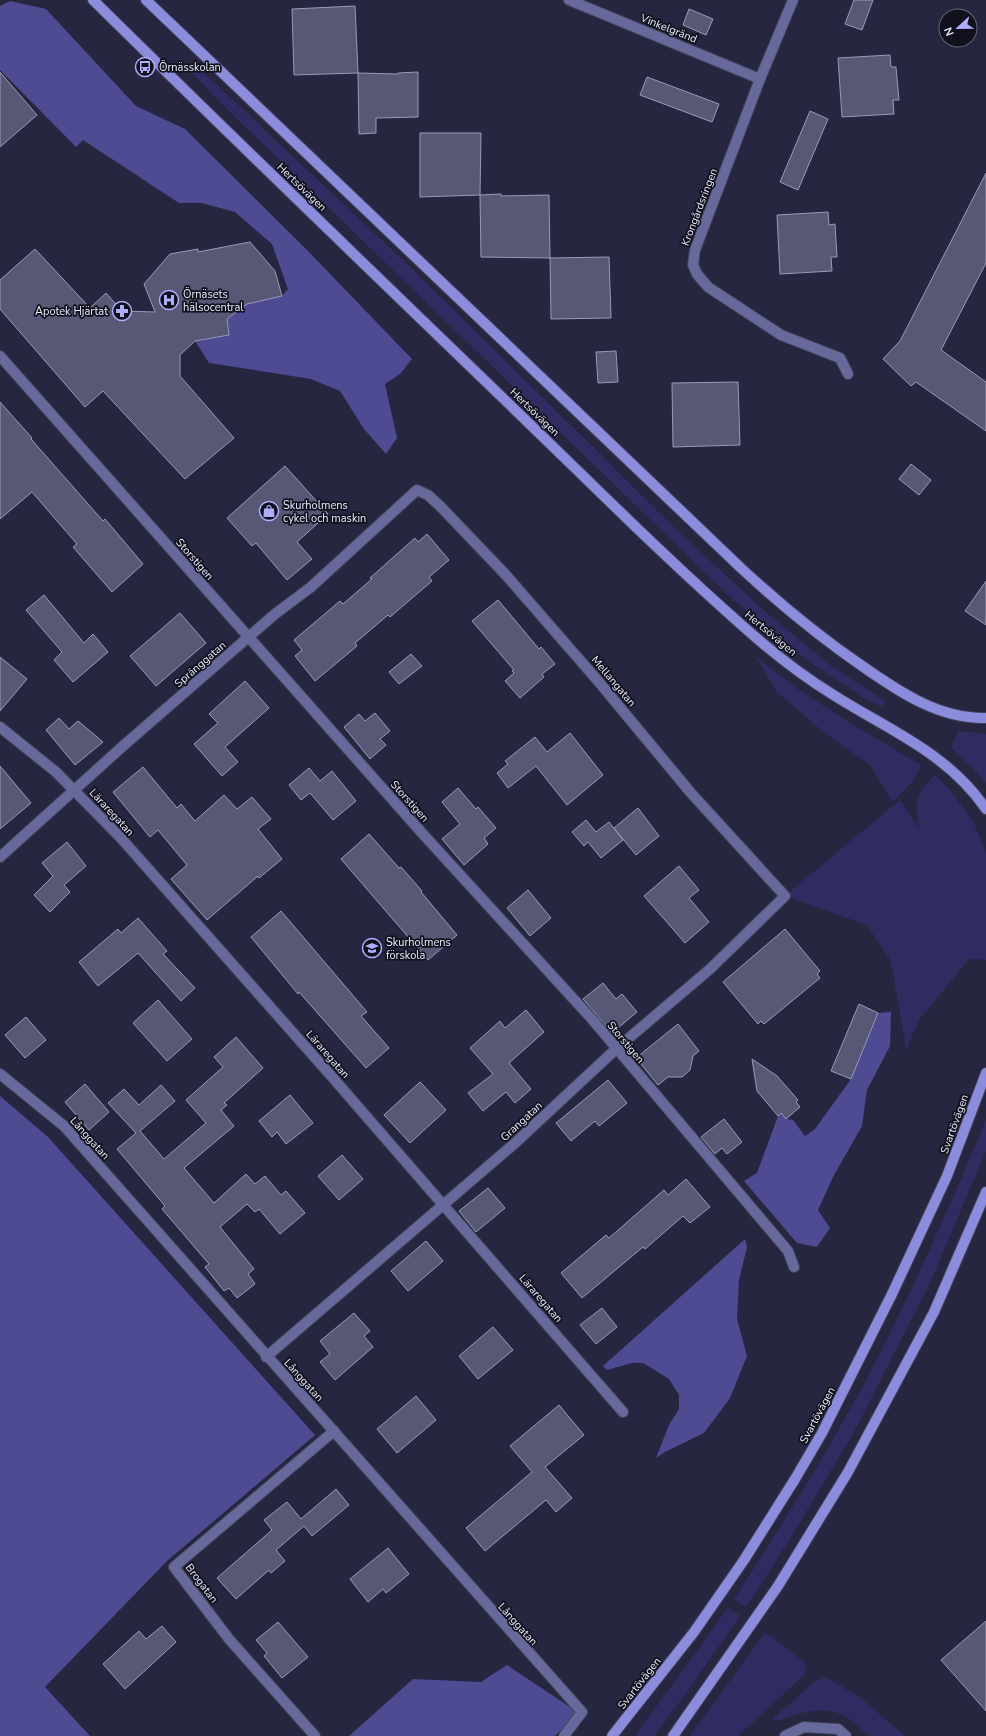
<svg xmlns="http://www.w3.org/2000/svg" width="986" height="1736" font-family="'Nunito Sans',sans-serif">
	<rect width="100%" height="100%" fill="#262640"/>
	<g fill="#302c62">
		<path d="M195,68L203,72L403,260L684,537L769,615L834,668L885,701L883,706C869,703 858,694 846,686C802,659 763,626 725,592L233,115L192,73Z"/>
		<polygon points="755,656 795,687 842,718 921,765 913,781 893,802 870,765 821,730 777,692"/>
		<polygon points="958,731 986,734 986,783 970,765 951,748"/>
		<path d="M935,775L951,791L974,823L986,853V960L970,958L919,1020L906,1050L891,961L867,925L785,896L900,800L919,829C914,801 915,796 935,775Z"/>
		<path d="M986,1120V1151L930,1283L854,1432L788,1542L746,1607L734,1599C779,1530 823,1459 863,1386C909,1300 948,1210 986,1120Z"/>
		<polygon points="728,1608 740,1616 689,1689 654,1736 635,1736"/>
		<path d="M765,1632L803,1661C808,1666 806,1672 802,1677L738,1736H690Z"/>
		<path d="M826,1677L861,1698L905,1736H869C837,1702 818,1707 777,1721L773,1719L814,1682Z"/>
	</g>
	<g fill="#4f4b93">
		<polygon points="10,1 46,9 136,106 185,129 308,251 412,359 400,374 385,384 397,438 386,454 364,429 340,391 311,379 209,363 195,341 229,335 227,319 240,309 238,305 282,296 288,289 272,244 235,212 202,203 179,203 83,140 76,147 0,70 0,6"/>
		<polygon points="891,1012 890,1046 867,1090 862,1126 833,1177 818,1210 830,1228 817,1247 797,1243 744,1181 757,1173 778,1116 781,1113 786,1119 793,1120 805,1136 815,1129 851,1079 878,1013"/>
		<polygon points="0,1096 48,1137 315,1435 167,1561 45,1687 90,1736 0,1736"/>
		<polygon points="745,1239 747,1247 739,1280 737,1319 747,1356 730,1398 704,1433 665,1452 656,1458 669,1425 679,1409 679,1395 669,1379 643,1363 632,1363 607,1370 603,1366"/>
		<polygon points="507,1665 579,1713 555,1736 349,1736 413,1679 481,1682"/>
	</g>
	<g fill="#575875" stroke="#989aba">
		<polygon points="854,0 873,0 862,30 845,24"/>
		<polygon points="355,6 358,73 294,75 292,9"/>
		<polygon points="689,9 713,19 706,35 683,25"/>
		<polygon points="890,55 891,67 896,67 899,100 893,100 894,114 842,117 838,58"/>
		<polygon points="0,72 37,115 0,147"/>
		<polygon points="418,72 418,117 376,118 376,133 359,134 358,73 398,74 398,73"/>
		<polygon points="647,77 719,104 712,122 640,95"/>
		<polygon points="810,111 828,119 798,190 780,182"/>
		<polygon points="420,133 481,133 480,195 420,197"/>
		<polygon points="986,173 986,263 941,350 986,382 986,431 916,382 911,386 883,359 900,341"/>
		<polygon points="501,194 501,196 549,195 550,258 481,257 480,195"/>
		<polygon points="828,212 829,225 835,224 837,257 831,257 832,271 780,274 777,215"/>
		<polygon points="250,242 275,271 282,296 247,304 227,319 229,335 195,341 180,355 180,376 234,438 185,479 103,391 85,407 0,309 0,280 35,249 90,308 106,293 122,311 155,312 144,284 170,254 198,249 198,252"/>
		<polygon points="609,257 611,318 551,319 550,258"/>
		<polygon points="616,351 618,382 598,383 596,352"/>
		<polygon points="738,382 740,445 673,447 672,383"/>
		<polygon points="0,402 32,438 31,439 103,521 105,519 143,564 112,592 73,547 77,544 32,492 0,519"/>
		<polygon points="911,464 931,480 919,495 899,479"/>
		<polygon points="285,466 328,514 297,542 312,559 287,580 256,543 252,546 227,518"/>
		<polygon points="427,534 449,560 429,577 432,581 390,617 388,615 355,643 357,646 315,681 295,656 302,650 294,640 340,601 343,604 372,579 370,578 415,538 418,542"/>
		<polygon points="986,581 986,625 965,611"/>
		<polygon points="44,595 84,643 93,634 108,652 73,682 54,660 62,652 26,610"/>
		<polygon points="498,600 539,649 541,647 555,664 542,674 544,677 520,698 505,681 514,673 512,671 514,670 472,621"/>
		<polygon points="180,613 206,643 156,686 130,656"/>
		<polygon points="411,654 422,666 399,684 389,672"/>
		<polygon points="0,657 27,679 0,711"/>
		<polygon points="245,681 269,708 225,747 238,762 222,776 194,744 218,723 209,714"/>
		<polygon points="375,713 390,731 380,739 386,745 370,759 344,727 359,714 365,721"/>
		<polygon points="59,718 69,729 78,721 103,742 75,765 46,730"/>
		<polygon points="570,733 603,775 567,805 536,766 508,788 497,773 508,764 505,761 535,737 547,752"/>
		<polygon points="0,766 31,803 0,829"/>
		<polygon points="143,767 177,808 181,804 195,821 224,795 237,809 252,797 271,819 258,829 282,859 259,878 258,876 207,920 171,879 187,865 158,830 150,837 113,792"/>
		<polygon points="309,768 320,781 332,771 356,801 333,820 310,793 301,800 289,785"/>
		<polygon points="458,788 476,809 478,807 496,828 484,838 488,844 464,865 442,839 460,824 442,802"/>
		<polygon points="638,808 659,836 636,855 614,828"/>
		<polygon points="586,820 596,832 609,822 623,840 601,858 588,842 584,846 572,832"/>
		<polygon points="369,834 399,868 401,867 422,891 421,892 457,935 428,960 341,859"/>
		<polygon points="67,842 86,866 64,885 70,892 50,912 34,895 53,876 42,863"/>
		<polygon points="679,866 699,890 689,898 709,922 685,943 644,896"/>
		<polygon points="528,890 551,918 530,936 507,908"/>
		<polygon points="281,911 367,1012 361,1016 389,1048 366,1068 299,992 298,994 251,937"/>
		<polygon points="138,918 167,951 163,954 195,988 181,1001 138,953 98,986 79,962 118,929 121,933"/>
		<polygon points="785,929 820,971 817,974 820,978 764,1024 761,1021 758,1024 723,982"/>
		<polygon points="603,983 616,999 622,994 637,1012 612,1033 583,999"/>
		<polygon points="158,1000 192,1039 167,1061 133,1023"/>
		<polygon points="859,1004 878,1013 851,1079 831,1071"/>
		<polygon points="526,1010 544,1032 509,1063 531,1089 515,1103 506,1092 483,1111 468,1093 493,1074 470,1048 500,1021 505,1028"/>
		<polygon points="26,1017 46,1040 25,1058 5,1035"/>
		<polygon points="678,1024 699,1051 693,1056 690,1070 682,1077 668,1077 658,1085 636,1058"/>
		<polygon points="236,1037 263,1068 224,1103 227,1105 221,1110 234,1126 184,1168 214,1203 246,1174 255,1184 265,1176 281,1195 286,1191 305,1213 280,1234 259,1209 255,1212 247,1204 220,1227 254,1269 248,1274 255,1284 237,1298 229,1288 224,1291 205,1267 209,1264 162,1209 165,1206 117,1149 136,1133 108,1103 124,1089 139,1105 161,1085 175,1101 140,1131 164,1159 206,1123 186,1100 223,1067 214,1057"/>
		<polygon points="752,1059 777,1076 798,1100 796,1102 800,1107 786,1119 781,1113 778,1116 757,1091"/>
		<polygon points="608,1080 627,1103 599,1126 595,1121 571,1141 556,1123"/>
		<polygon points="420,1082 446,1110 410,1143 384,1115"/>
		<polygon points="85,1084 109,1112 89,1130 65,1102"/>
		<polygon points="290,1095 313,1123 286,1144 277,1132 272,1137 259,1121"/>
		<polygon points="724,1119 742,1142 727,1154 722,1148 715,1154 701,1137"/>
		<polygon points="342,1155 363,1179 339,1200 318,1176"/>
		<polygon points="686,1179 710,1207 690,1223 683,1216 645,1249 643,1247 582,1298 561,1273 606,1235 609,1238 664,1190 668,1195"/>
		<polygon points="488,1188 505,1208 476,1232 459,1211"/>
		<polygon points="426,1241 443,1261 408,1291 391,1271"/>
		<polygon points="602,1308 617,1327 596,1344 580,1325"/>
		<polygon points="354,1313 370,1331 364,1336 373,1347 335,1380 320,1362 330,1354 320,1341"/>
		<polygon points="493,1327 513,1350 478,1379 459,1356"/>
		<polygon points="416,1396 436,1420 397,1453 377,1429"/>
		<polygon points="559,1405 584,1435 545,1467 572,1498 556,1512 546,1500 485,1551 466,1528 532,1472 510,1446"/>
		<polygon points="336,1489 349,1505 312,1536 304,1526 276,1550 285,1561 271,1573 269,1570 236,1599 217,1578 272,1530 264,1520 287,1502 301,1519"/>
		<polygon points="388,1548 409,1574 386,1593 383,1589 368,1602 350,1579"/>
		<polygon points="986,1621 986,1711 941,1660"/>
		<polygon points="278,1622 308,1657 282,1678 264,1656 267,1653 256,1640"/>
		<polygon points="162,1626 176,1642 125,1689 103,1664 139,1631 146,1639"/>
	</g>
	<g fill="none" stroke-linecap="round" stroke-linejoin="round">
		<defs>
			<g id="minor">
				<polyline points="569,0 760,79"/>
				<polyline points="793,0 760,79 695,250 693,265 697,274 708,287 781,335 840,358 848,374"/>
				<polyline points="0,356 422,833 591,1018 788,1251 794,1267"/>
				<polyline points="0,727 56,772 120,837 333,1078 623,1412"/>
				<polyline points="0,857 123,746 275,614 311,587 417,490 428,495 441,507 505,574 598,681 691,793 785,896 710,969 616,1049 514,1144 266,1357"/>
				<polyline points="0,1074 64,1126 582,1712 564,1736"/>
				<polyline points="315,1736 229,1639 174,1567 334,1431"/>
				<polyline points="785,1736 804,1727 838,1729 846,1736"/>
			</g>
			<g id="secondary">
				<path d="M93,0C230,135 369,269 507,402C586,478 663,556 745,628C772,652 801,675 832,694C888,730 947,752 986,809"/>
				<path d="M146,0L742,569C781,605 821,638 865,668C901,693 940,719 986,718"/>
				<polyline points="612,1736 694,1632 744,1560 795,1479 822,1433 892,1294 947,1176 986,1073"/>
				<polyline points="673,1736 778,1586 848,1472 934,1312 986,1192"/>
			</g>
		</defs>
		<use href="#minor" stroke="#42425b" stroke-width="12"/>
		<use href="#secondary" stroke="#42425b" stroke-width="12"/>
		<use href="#minor" stroke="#68699b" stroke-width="10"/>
		<use href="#secondary" stroke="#8c8cdc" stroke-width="10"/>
	</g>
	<defs>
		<symbol id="bus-ring" viewBox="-11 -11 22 22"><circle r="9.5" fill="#10111c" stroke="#aeaefb" stroke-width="1.5"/><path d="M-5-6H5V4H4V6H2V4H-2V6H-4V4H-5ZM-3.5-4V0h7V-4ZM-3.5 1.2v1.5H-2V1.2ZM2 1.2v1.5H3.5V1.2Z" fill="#aeaefb"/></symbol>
		<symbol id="hospital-ring" viewBox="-11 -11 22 22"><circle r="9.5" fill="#10111c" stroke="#aeaefb" stroke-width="1.5"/><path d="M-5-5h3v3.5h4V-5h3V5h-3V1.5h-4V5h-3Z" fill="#aeaefb"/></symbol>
		<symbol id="pharmacy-ring" viewBox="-11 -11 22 22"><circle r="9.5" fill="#10111c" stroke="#aeaefb" stroke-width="1.5"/><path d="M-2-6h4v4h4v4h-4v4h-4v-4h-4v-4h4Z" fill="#aeaefb"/></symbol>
		<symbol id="shop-ring" viewBox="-11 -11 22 22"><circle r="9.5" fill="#10111c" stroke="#aeaefb" stroke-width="1.5"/><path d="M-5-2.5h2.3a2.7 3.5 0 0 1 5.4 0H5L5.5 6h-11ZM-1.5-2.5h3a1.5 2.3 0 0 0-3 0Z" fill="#aeaefb"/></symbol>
		<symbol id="school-ring" viewBox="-11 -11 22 22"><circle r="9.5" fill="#10111c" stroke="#aeaefb" stroke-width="1.5"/><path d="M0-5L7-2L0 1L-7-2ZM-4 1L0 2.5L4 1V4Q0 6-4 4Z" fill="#aeaefb"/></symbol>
	</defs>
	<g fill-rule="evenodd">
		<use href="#bus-ring" x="134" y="56" width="22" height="22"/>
		<use href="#hospital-ring" x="158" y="289" width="22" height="22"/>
		<use href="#pharmacy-ring" x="111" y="300" width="22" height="22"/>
		<use href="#shop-ring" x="258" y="500" width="22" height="22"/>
		<use href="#school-ring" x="361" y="937" width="22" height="22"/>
	</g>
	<g text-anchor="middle" stroke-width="3.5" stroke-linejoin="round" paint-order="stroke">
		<g font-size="11" fill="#ebecfe" stroke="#10111c">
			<text transform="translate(669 28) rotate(22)" y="4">Vinkelgränd</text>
			<text transform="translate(302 187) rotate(44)" y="4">Hertsövägen</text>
			<text transform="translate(699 207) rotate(-69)" y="4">Krongårdsringen</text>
			<text transform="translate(535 412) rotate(44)" y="4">Hertsövägen</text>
			<text transform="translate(195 559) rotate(49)" y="4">Storstigen</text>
			<text transform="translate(771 633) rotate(40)" y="4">Hertsövägen</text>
			<text transform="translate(200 664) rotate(-41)" y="4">Spränggatan</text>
			<text transform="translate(614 681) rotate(50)" y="4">Mellangatan</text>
			<text transform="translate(410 801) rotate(48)" y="4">Storstigen</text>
			<text transform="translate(112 812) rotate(47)" y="4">Läraregatan</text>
			<text transform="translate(626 1042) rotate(50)" y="4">Storstigen</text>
			<text transform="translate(328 1054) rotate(49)" y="4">Läraregatan</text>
			<text transform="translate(521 1121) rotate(-43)" y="4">Grangatan</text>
			<text transform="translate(954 1124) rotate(-70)" y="4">Svartövägen</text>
			<text transform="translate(90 1138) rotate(48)" y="4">Långgatan</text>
			<text transform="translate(541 1298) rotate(49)" y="4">Läraregatan</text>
			<text transform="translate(304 1380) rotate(48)" y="4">Långgatan</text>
			<text transform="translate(817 1415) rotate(-62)" y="4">Svartövägen</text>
			<text transform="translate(202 1583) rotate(53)" y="4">Brogatan</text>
			<text transform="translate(518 1624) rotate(48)" y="4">Långgatan</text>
			<text transform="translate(639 1683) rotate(-52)" y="4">Svartövägen</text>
		</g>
		<g font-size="11" fill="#ebecfe" stroke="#10111c" text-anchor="start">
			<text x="159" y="71">Örnässkolan</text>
			<text x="183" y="298">Örnäsets<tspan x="183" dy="13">hälsocentral</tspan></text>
			<text x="108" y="315" text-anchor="end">Apotek Hjärtat</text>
			<text x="283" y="509">Skurholmens<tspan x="283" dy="13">cykel och maskin</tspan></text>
			<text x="386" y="946">Skurholmens<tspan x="386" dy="13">förskola</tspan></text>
		</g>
	</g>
	<g transform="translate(958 28) rotate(248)"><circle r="19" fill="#10111c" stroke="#686976"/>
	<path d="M0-3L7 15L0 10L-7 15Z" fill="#aeaefb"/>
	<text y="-6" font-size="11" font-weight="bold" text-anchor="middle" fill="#ebecfe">N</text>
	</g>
</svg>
